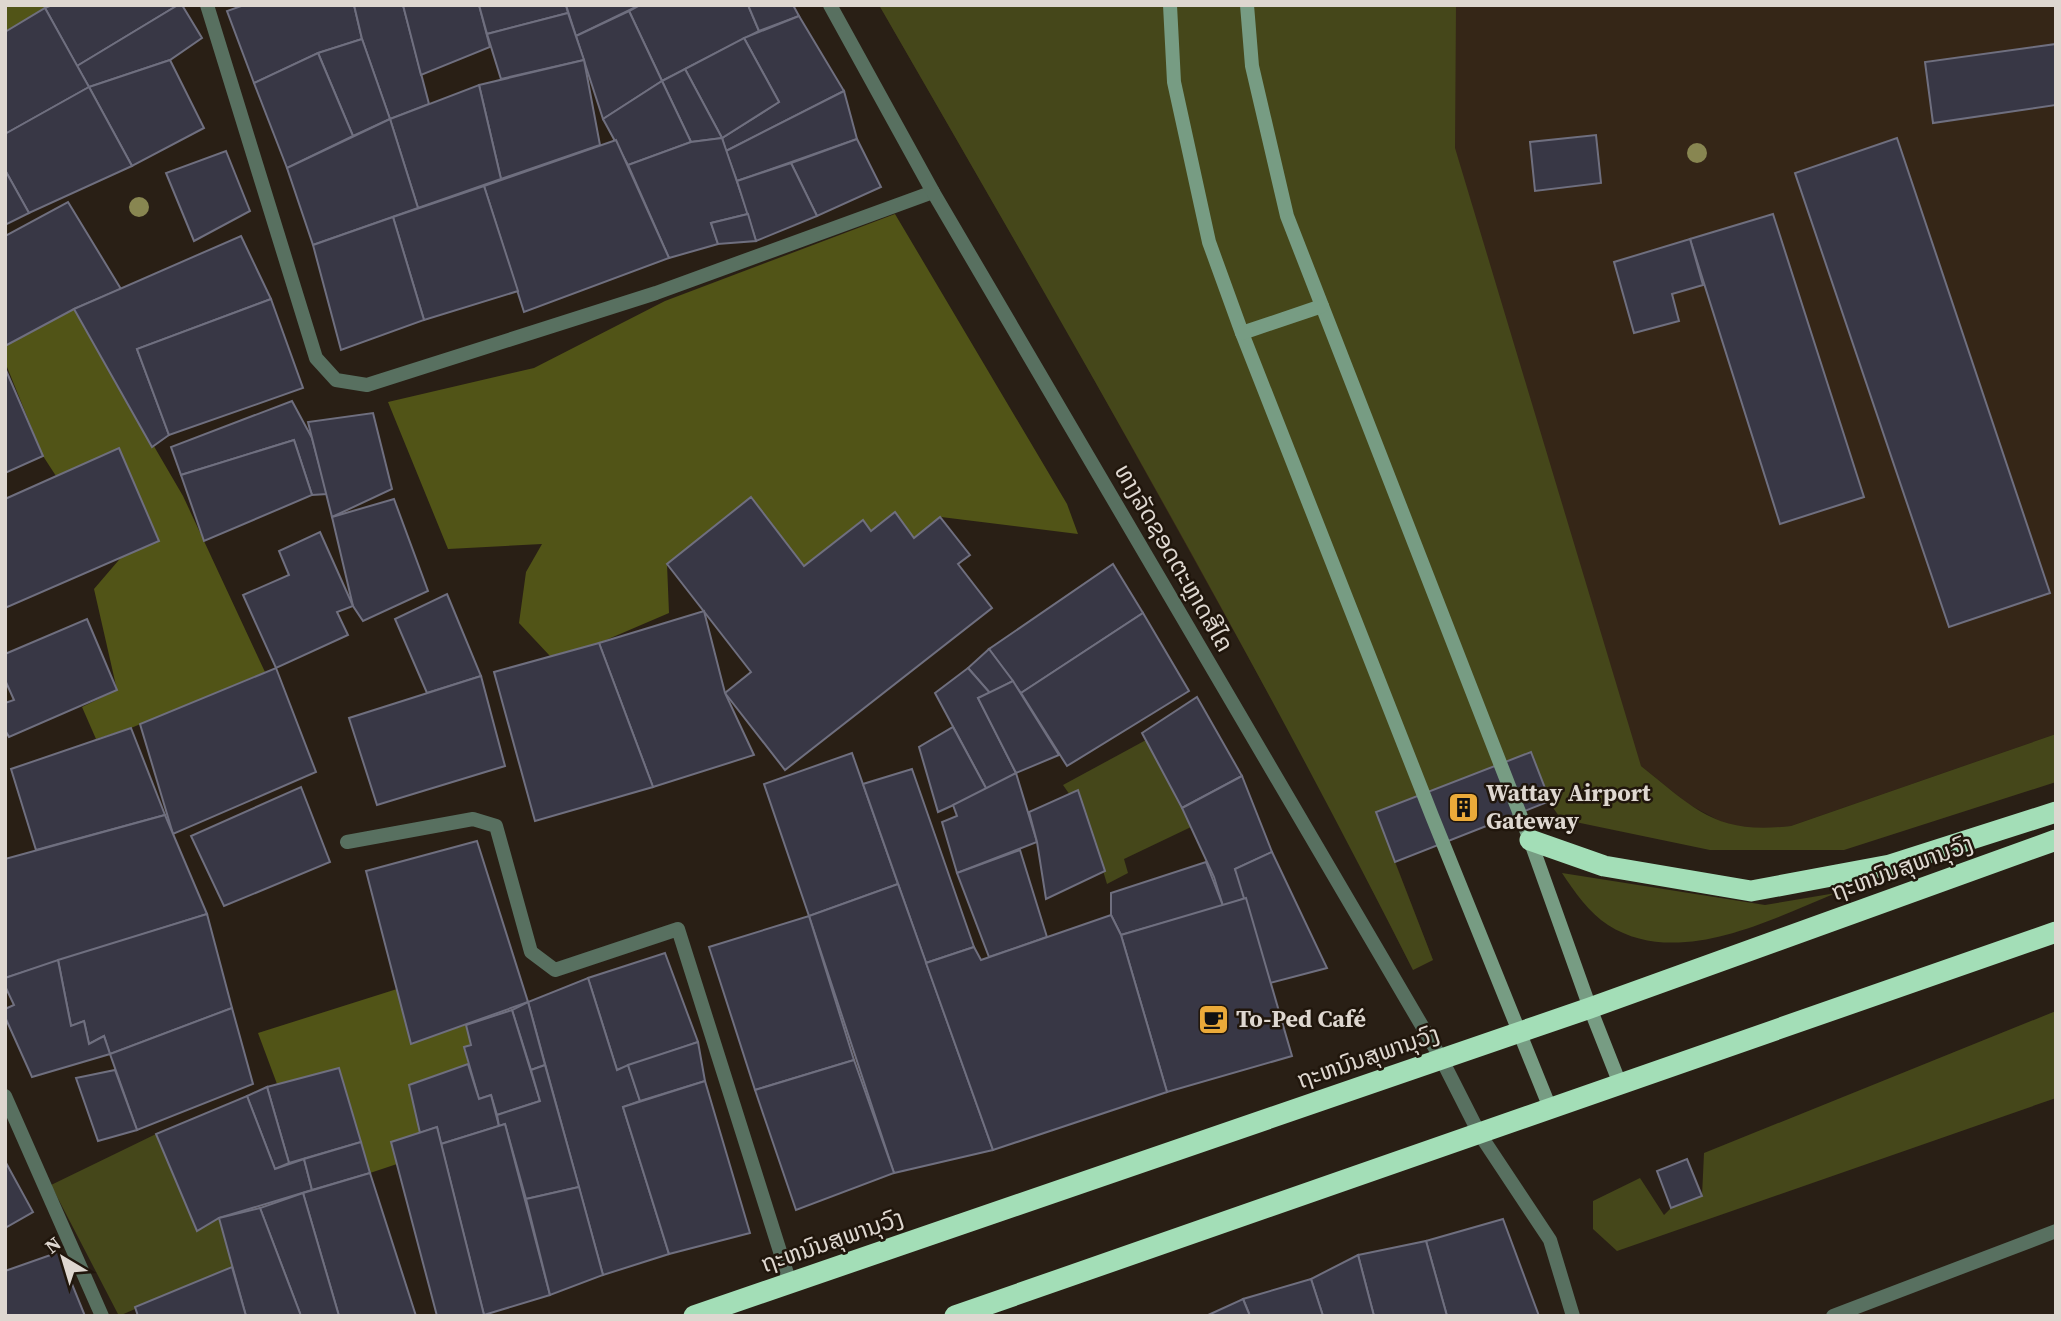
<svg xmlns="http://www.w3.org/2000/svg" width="2061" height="1321" font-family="'Source Serif 4','Noto Sans Lao',serif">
	<rect width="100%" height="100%" fill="#291f15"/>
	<polygon fill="#352617" points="879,5 2056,5 2056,734 1791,826 1759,830 1727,825 1688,804 1641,766 1395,861 1433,960 1413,970 1317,781 1067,331"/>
	<g fill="#45471a">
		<path d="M879,5H1456L1455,148L1641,766C1696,810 1717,835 1791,826L2056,734V782L1844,850H1710L1561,819L1549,802L1395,862L1433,960L1413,970C1247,642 1063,324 879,5Z"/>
		<polygon points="1146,740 1191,827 1124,859 1128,873 1107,884 1079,791 1070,795 1063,785"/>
		<path d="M1562,873L1765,905L1836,893C1770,920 1677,969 1608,925C1589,913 1574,891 1562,873Z"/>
		<polygon points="2056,1011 2056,1098 1617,1251 1593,1229 1593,1201 1640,1178 1664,1215 1671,1208 1702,1196 1704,1153"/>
		<polygon points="156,1134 197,1230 219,1218 232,1267 119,1316 51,1185"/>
	</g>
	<g fill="#515417">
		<polygon points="5,5 44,5 45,8 5,32"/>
		<polygon points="895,214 1067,504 1078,534 941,517 914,538 894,513 871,531 862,520 804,566 751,498 667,564 669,613 599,643 550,656 519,623 526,572 542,544 448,549 388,402 534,368 665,301"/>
		<polygon points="74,309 183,496 265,672 131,728 96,739 82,707 117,690 94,589 124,554 159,540 119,449 56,476 43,456 5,362 5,346"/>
		<polygon points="397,989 411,1043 466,1025 471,1045 464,1047 468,1064 409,1085 420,1133 391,1142 397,1164 370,1173 339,1068 277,1084 258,1033"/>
	</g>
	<g fill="#383745" stroke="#6f6f7f" stroke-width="2">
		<polygon points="52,5 178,5 77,66 45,8"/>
		<polygon points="178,5 182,5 202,38 170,60 89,87 77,66"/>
		<polygon points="244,5 354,5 362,39 318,53 254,83 227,11"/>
		<polygon points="354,5 403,5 429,104 390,119 362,39"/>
		<polygon points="403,5 479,5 490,47 421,75"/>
		<polygon points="479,5 566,5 568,13 487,34"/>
		<polygon points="566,5 640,5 576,36"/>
		<polygon points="640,5 748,5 759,31 662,81 629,11"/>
		<polygon points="748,5 793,5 799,16 759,31"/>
		<polygon points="45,8 89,87 5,134 5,32"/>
		<polygon points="629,11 662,81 603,119 576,36"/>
		<polygon points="568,13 584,60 501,79 487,34"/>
		<polygon points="799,16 844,91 726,151 722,138 779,102 744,38"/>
		<polygon points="744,38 779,102 722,138 685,69"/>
		<polygon points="362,39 390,119 353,136 318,53"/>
		<polygon points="2056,44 2056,105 1933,123 1925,62"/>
		<polygon points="318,53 353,136 287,168 254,83"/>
		<polygon points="170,60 204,128 132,166 89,87"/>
		<polygon points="584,60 600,145 501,179 479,85"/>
		<polygon points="685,69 722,138 691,142 662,81"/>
		<polygon points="662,81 691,142 628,165 603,119"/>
		<polygon points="479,85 501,179 418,208 390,119"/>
		<polygon points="89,87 132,166 29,213 5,170 5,134"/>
		<polygon points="844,91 857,139 737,181 726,151"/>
		<polygon points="390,119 418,208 313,245 287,168"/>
		<polygon points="1596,135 1601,183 1535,191 1530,142"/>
		<polygon points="722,138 748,214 711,223 718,244 669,258 628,165 691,142"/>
		<polygon points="1897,138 2050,593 1949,627 1795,173"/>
		<polygon points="857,139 881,187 817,216 791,163"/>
		<polygon points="616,140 669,258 524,312 484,186"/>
		<polygon points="226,151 250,211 194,241 166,173"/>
		<polygon points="791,163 817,216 756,241 737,181"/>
		<polygon points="5,170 29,213 5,225"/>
		<polygon points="484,186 518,291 424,320 393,217"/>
		<polygon points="68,202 121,289 74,309 5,346 5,236"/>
		<polygon points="748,214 756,241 718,244 711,223"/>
		<polygon points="1773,214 1864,497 1780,524 1690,239"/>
		<polygon points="393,217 424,320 341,350 313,245"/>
		<polygon points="241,236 271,299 137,349 169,435 152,447 74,309"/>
		<polygon points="1690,239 1703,285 1672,294 1679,321 1634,333 1614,262"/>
		<polygon points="271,299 303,388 169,435 137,349"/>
		<polygon points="5,368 43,456 5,473"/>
		<polygon points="292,401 312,438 327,494 312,495 294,440 181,475 171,447"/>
		<polygon points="373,413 392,489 332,517 308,422"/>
		<polygon points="294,440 312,495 204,541 181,475"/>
		<polygon points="119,448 159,541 5,608 5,499"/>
		<polygon points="751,497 804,566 863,520 871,531 895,512 914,538 940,517 970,555 958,564 992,608 785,770 725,693 751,672 667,564"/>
		<polygon points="394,499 428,591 363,621 353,606 332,517"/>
		<polygon points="320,532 353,606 337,612 348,635 276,668 243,595 289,575 279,551"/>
		<polygon points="1113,564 1143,613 1021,693 989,649"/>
		<polygon points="447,594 481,676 427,693 395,619"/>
		<polygon points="704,611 725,693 754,755 653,787 599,643"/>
		<polygon points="1143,613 1189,691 1067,766 1021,693"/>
		<polygon points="87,619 117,690 9,737 5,730 5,703 14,700 5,680 5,654"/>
		<polygon points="599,643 653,787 535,821 494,672"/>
		<polygon points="989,649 1013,681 990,693 968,668"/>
		<polygon points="276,668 316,772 173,834 140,724"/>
		<polygon points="968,668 990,693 978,698 1016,773 987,790 935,693"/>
		<polygon points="481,676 505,766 377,805 349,718"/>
		<polygon points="1013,681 1059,755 1016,773 978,698"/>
		<polygon points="1197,697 1242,776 1182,808 1142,733"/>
		<polygon points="953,727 987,790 938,812 919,747"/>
		<polygon points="131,728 165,815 36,850 11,769"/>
		<polygon points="1531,752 1550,801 1395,862 1376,812"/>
		<polygon points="852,753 898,884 809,916 764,784"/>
		<polygon points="912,769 974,947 926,963 863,784"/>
		<polygon points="1016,773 1037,842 957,873 942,822 957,816 953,805"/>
		<polygon points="1242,776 1272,852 1235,869 1246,898 1223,906 1214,877 1182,808"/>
		<polygon points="301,787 330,862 224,906 191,836"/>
		<polygon points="1078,790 1105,871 1046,899 1037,842 1029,812"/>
		<polygon points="165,815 207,914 5,978 5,859"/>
		<polygon points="477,841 528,1002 411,1044 366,871"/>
		<polygon points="1020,850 1047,937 989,957 957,873"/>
		<polygon points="1272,852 1327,968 1270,983 1235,869"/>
		<polygon points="1206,862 1223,906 1121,935 1111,915 1111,893"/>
		<polygon points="898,884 993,1150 894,1173 809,916"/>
		<polygon points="1246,898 1292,1056 1167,1092 1121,935"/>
		<polygon points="207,914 232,1008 110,1054 104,1036 89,1044 84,1021 71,1026 58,960"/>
		<polygon points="1111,915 1121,935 1167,1092 993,1150 926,963 974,947 981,960"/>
		<polygon points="809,916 854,1060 755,1090 709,947"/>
		<polygon points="665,953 698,1042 617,1070 588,978"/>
		<polygon points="58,960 71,1026 84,1021 89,1044 104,1036 110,1054 32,1077 5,1017 5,1009 14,1005 5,986 5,978"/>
		<polygon points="588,978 617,1070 628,1065 640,1101 623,1107 669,1254 603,1275 528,1002"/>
		<polygon points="528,1002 545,1065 531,1070 512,1010"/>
		<polygon points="232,1008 253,1084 137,1130 110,1054"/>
		<polygon points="512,1010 540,1101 497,1115 491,1095 479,1099 464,1047 471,1045 466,1025"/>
		<polygon points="698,1042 705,1081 640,1101 628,1065"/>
		<polygon points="854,1060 894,1173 796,1210 755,1090"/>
		<polygon points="468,1064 479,1099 491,1095 499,1126 441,1144 437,1127 420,1133 409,1085"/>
		<polygon points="545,1065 579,1187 526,1199 505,1124 499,1126 497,1115 540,1101 531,1070"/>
		<polygon points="339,1068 361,1142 289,1163 267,1087"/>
		<polygon points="115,1070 137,1130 98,1141 76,1078"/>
		<polygon points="705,1081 750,1233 669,1254 623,1107"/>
		<polygon points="267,1087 289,1163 275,1169 247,1096"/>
		<polygon points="247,1096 275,1169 304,1159 312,1190 219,1218 197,1231 156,1134"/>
		<polygon points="505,1124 550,1295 484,1315 441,1144"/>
		<polygon points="437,1127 484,1315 482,1316 437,1316 391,1142"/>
		<polygon points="361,1142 370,1173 312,1190 304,1159"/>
		<polygon points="1687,1159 1702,1196 1671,1208 1657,1171"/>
		<polygon points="5,1161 33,1212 5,1228"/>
		<polygon points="370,1173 416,1316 339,1316 303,1193"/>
		<polygon points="579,1187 603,1275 550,1295 526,1199"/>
		<polygon points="303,1193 339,1316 301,1316 260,1208"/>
		<polygon points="260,1208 301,1316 246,1316 219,1218"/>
		<polygon points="1503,1219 1539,1316 1447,1316 1426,1241"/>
		<polygon points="1426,1241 1447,1316 1374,1316 1358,1255"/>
		<polygon points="59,1252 85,1316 5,1316 5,1271"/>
		<polygon points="1358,1255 1374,1316 1323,1316 1311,1279"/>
		<polygon points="232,1267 246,1316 138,1316 135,1307"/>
		<polygon points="1311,1279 1323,1316 1250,1316 1243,1299"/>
		<polygon points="1243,1299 1250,1316 1206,1316"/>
	</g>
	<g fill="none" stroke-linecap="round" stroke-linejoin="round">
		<g stroke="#587060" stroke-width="14">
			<polyline points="347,842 473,819 496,826 531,952 555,970 678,929 790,1283"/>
			<polyline points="1833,1316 2056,1231"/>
		</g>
		<g stroke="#587060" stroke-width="14">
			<polyline points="207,5 316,358 336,380 367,385 656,293 933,192"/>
			<polyline points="830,5 933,192 1442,1060 1479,1133 1550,1240 1573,1316"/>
			<polyline points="5,1096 102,1316"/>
		</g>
		<g stroke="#779c83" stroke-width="14">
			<polyline points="1170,5 1174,82 1209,242 1242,333 1432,816 1550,1108"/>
			<polyline points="1247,5 1252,66 1287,216 1530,840 1590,1008 1620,1084"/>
			<polyline points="1242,333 1322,306"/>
		</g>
		<g stroke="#a3deb7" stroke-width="21">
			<polyline points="1530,840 1604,866 1751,891 1890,865 2056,812"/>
			<polyline points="694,1316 1590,1008 2056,840"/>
			<polyline points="955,1316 2056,932"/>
		</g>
	</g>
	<g fill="#888651">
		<circle cx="1697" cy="153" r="10"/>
		<circle cx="139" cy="207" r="10"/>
	</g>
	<defs>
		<symbol id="building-square" viewBox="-11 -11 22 22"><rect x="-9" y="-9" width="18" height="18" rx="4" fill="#ebaa39" stroke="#20160c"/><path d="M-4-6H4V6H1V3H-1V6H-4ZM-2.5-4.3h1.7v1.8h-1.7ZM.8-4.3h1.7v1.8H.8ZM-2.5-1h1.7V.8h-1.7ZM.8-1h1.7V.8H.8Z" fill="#111"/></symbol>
		<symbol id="cafe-square" viewBox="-11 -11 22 22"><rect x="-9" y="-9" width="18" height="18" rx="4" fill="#ebaa39" stroke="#20160c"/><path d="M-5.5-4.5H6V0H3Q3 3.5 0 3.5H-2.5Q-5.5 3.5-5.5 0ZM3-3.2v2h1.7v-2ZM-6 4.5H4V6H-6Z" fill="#111"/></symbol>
	</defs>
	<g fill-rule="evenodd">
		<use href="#building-square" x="1446" y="790" width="35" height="35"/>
		<use href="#cafe-square" x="1196" y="1002" width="35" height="35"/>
	</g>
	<g text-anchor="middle" stroke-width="5" stroke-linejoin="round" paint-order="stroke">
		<g font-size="24" fill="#ded7d0" stroke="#20160c">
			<text transform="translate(1174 558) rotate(60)" y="8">ທາງລັດຊອດຕະຫຼາດສີໄຄ</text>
			<text transform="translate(1902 868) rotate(-20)" y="8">ຖະຫນົນສຸພານຸວົງ</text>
			<text transform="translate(1368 1057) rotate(-19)" y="8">ຖະຫນົນສຸພານຸວົງ</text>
			<text transform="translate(832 1241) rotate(-19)" y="8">ຖະຫນົນສຸພານຸວົງ</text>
		</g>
		<g font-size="24" font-weight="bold" fill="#ded7d0" stroke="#20160c" text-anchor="start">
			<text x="1486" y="801">Wattay Airport<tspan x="1486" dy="28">Gateway</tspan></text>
			<text x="1236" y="1027">To-Ped Café</text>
		</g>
	</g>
	<rect width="2061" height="1321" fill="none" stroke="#ded7d0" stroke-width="14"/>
	<g transform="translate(63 1258) rotate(322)" stroke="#20160c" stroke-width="5" paint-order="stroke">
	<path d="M0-5L12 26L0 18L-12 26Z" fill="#ded7d0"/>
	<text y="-10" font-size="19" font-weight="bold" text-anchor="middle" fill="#ded7d0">N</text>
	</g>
</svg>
